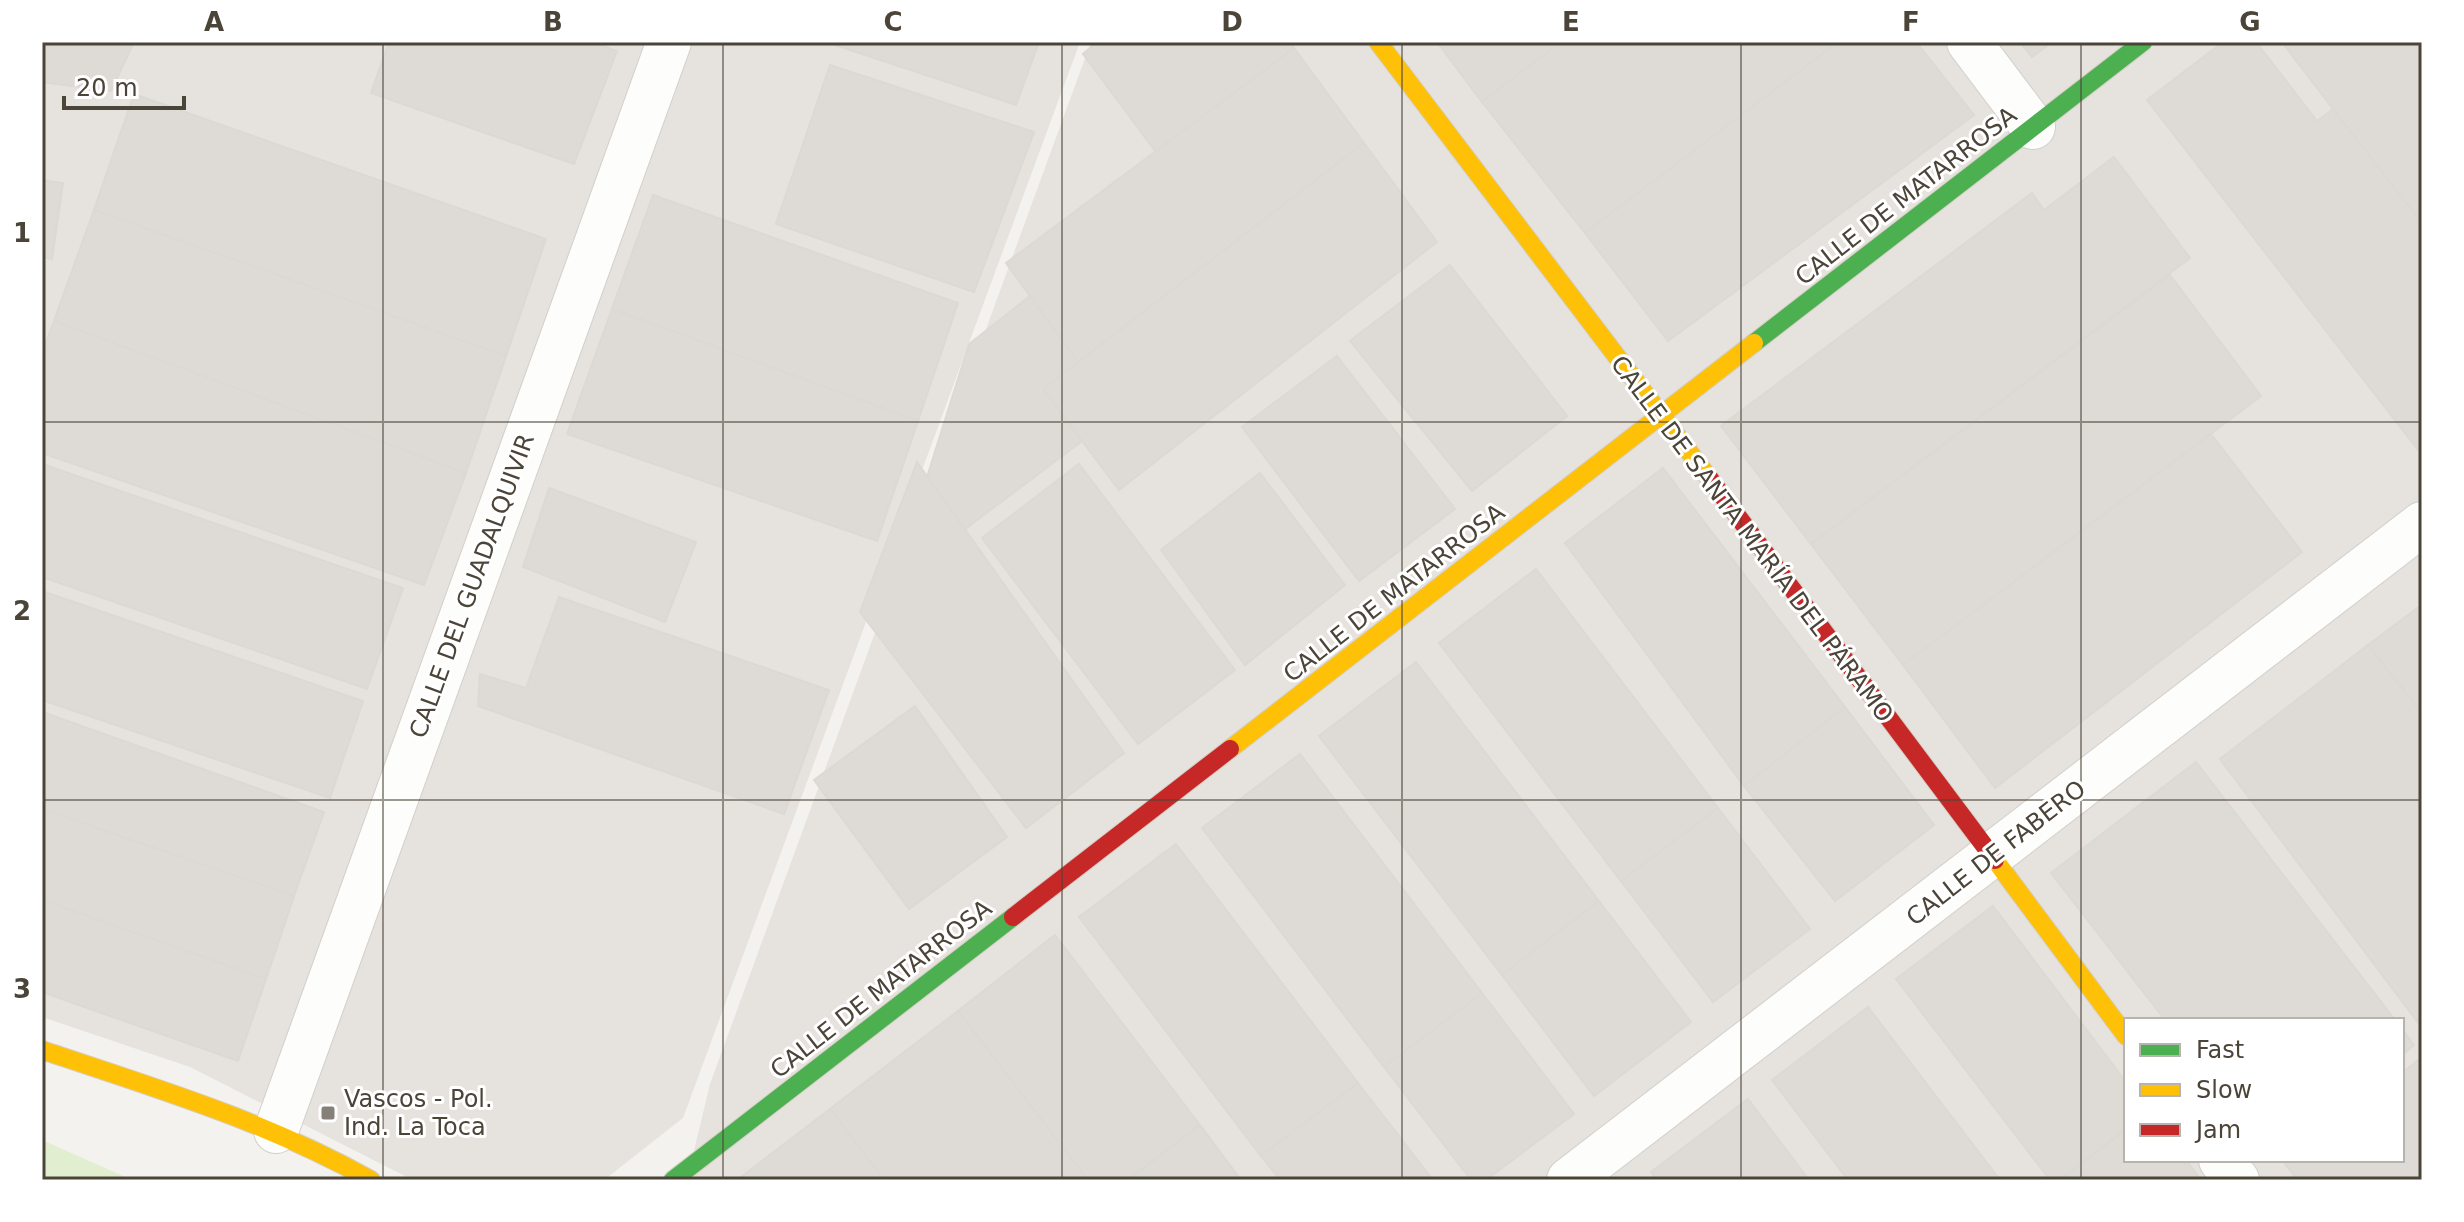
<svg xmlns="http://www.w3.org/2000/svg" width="2464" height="1222" font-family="'DejaVu Sans',sans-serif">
	<rect width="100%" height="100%" fill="#f4f2ee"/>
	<g fill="#e6e2de" fill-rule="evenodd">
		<polygon points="42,42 1080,42 683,1118 604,1180 413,1180 190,1067 42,1017"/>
		<path d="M1091,42H2422V1180H687L710,1084ZM2126,1020H2402V1160H2126Z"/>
	</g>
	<polygon fill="#e1eecf" points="42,1140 132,1180 42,1180"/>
	<g fill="#dedbd6" stroke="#dcd9d4" stroke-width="2">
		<polygon points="42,42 134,42 111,91 42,82"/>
		<polygon points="389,42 592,42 617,51 574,164 371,93"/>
		<polygon points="826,42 1039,42 1016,105"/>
		<polygon points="1097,42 1290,42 1294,48 1156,152 1083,54"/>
		<polygon points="1437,42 1561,42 1482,102"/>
		<polygon points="1561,42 1838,42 1585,233 1482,102"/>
		<polygon points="1838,42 1916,42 1974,115 1668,341 1585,233"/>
		<polygon points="2020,42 2052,42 2032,57"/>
		<polygon points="2223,42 2256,42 2317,121 2333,109 2422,223 2422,455 2147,100"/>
		<polygon points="2282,42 2422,42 2422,223 2333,109"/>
		<polygon points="1294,48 1364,143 1078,362 1006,263"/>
		<polygon points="830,65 1034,132 974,292 776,224"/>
		<polygon points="134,94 546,239 506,356 94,210"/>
		<polygon points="1364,143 1437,242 1119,490 1043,389"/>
		<polygon points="2114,157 2190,258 1811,544 1721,426 2032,193 2044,210"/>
		<polygon points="42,180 63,183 52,259 42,257"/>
		<polygon points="653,195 958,303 918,421 612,309"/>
		<polygon points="94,210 506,356 466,473 54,321"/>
		<polygon points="1450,265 1567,416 1472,491 1350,341"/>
		<polygon points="2170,275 2261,396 1903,665 1811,544"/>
		<polygon points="1030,296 1078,362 1043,389 1082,441 965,529 927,477 969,344"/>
		<polygon points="612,309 918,421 877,541 567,434"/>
		<polygon points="54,321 466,473 424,585 42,453 42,353"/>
		<polygon points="1337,356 1455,509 1359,581 1242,427"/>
		<polygon points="2211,434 2302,552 1995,788 1903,665"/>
		<polygon points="917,462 1124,753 1026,828 860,612"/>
		<polygon points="42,464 403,588 367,689 42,577"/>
		<polygon points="1079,464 1235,670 1138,744 982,538"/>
		<polygon points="1663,468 1845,707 1744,786 1565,543"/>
		<polygon points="1260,473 1345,585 1245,665 1161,550"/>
		<polygon points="549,488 696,542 665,622 523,567"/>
		<polygon points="1536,569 1718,808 1621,881 1439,643"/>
		<polygon points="42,591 363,701 330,798 42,700"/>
		<polygon points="559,597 829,690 784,814 478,706 480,674 526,688"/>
		<polygon points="2420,606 2422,608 2422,714 2368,645"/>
		<polygon points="2368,645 2422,714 2422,1028 2220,759"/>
		<polygon points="1416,662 1599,901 1502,975 1319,736"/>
		<polygon points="915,706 1007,837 909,909 814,780"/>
		<polygon points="1845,707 1934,825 1835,901 1744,786"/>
		<polygon points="42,712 324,812 294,896 42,809"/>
		<polygon points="1300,754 1482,993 1384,1067 1202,828"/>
		<polygon points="2196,762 2395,1020 2165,1020 2051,873"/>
		<polygon points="1718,808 1810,929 1713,1002 1621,881"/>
		<polygon points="42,809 294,896 266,979 42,900"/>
		<polygon points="1176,844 1358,1083 1261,1156 1079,917"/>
		<polygon points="42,900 266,979 238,1061 42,992"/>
		<polygon points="1599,901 1691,1022 1594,1096 1502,975"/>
		<polygon points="1993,906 2126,1082 2126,1129 2060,1180 2050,1180 1896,979"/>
		<polygon points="1055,935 1200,1125 1128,1180 1088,1180 958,1011"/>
		<polygon points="1482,993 1574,1114 1486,1180 1471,1180 1384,1067"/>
		<polygon points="1868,1007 2000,1180 1848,1180 1772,1080"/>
		<polygon points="958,1011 1088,1180 884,1180 830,1109"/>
		<polygon points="2402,1029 2414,1045 2402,1055"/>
		<polygon points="2422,1057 2422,1180 2298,1180 2285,1164 2290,1160 2402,1160 2402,1073"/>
		<polygon points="1358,1083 1433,1180 1280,1180 1261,1156"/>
		<polygon points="1748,1099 1809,1180 1657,1180 1651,1172"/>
		<polygon points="830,1109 884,1180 737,1180"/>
		<polygon points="1200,1125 1241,1180 1128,1180"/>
		<polygon points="2126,1129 2126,1160 2186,1160 2201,1180 2060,1180"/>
	</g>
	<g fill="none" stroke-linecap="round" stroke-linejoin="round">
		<defs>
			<g id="street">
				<polyline points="1969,42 2033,127"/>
				<polyline points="276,1131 669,42"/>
				<polyline points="2221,1160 2237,1180"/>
				<polyline points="1569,1180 2422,524"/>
			</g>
			<g id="fast">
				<polyline points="1754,343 2143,42"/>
				<polyline points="673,1180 1013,917"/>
			</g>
			<g id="slow">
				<polyline points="1378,42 1709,478"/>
				<polyline points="1230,749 1754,343"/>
				<polyline points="1995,860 2126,1036"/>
				<path d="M42,1050C158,1089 263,1120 371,1180"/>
			</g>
			<g id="jam">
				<polyline points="1709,478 1995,860"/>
				<polyline points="1013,917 1230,749"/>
			</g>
		</defs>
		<use href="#street" stroke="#d2d0cb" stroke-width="46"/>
		<use href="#fast" stroke="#d3cfc5" stroke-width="20"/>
		<use href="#slow" stroke="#d3cfc5" stroke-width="20"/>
		<use href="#jam" stroke="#d3cfc5" stroke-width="20"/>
		<use href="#street" stroke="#fdfdfc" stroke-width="44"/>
		<use href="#fast" stroke="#4caf50" stroke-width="18"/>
		<use href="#slow" stroke="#ffc107" stroke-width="18"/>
		<use href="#jam" stroke="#c62828" stroke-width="18"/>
	</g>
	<path fill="none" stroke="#4b4439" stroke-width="2" stroke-opacity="0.55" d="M383,42V1180M723,42V1180M1062,42V1180M1402,42V1180M1741,42V1180M2081,42V1180M42,422H2422M42,800H2422"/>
	<rect fill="#868178" stroke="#fff" stroke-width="3" x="320" y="1105" width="16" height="16" rx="4"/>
	<g text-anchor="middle" stroke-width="6" stroke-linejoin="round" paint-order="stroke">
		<g font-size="24" fill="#4b4439" stroke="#fff">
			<text transform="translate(1906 196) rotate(-38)" y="8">CALLE DE MATARROSA</text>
			<text transform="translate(1752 539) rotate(53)" y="8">CALLE DE SANTA MARÍA DEL PÁRAMO</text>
			<text transform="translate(472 586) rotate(-70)" y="8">CALLE DEL GUADALQUIVIR</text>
			<text transform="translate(1394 593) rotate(-38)" y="8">CALLE DE MATARROSA</text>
			<text transform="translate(1996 853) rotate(-38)" y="8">CALLE DE FABERO</text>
			<text transform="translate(881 989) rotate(-38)" y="8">CALLE DE MATARROSA</text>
		</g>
		<g font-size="24" fill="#4b4439" stroke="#fff" text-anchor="start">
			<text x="344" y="1107">Vascos - Pol.<tspan x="344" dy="28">Ind. La Toca</tspan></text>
		</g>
	</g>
	<rect width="2464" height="1222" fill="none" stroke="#ffffff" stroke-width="88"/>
	<rect x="2124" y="1018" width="280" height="144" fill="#ffffff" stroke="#b7b4b0" stroke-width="2"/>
	<rect x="2140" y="1044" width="40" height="12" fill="#4caf50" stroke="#b7b4b0" stroke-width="2"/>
	<text x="2196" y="1058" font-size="24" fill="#4b4439">Fast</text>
	<rect x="2140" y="1084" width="40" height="12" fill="#ffc107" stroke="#b7b4b0" stroke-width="2"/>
	<text x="2196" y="1098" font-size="24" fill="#4b4439">Slow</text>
	<rect x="2140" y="1124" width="40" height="12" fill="#c62828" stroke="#b7b4b0" stroke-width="2"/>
	<text x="2196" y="1138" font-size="24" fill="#4b4439">Jam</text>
	<path d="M64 96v12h120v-12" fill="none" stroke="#4b4439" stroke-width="4"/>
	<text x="76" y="96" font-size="24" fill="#4b4439" stroke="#ffffff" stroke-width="6" paint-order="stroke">20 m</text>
	<rect x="44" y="44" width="2376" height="1134" fill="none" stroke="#4b4439" stroke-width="3"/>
	<g font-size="26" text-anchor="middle" font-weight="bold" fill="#4b4439">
		<text x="214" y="31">A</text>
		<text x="553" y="31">B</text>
		<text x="893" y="31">C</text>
		<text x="1232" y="31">D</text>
		<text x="1571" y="31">E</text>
		<text x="1911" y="31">F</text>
		<text x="2250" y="31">G</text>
		<text x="22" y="242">1</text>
		<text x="22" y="620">2</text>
		<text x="22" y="998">3</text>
	</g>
</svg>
